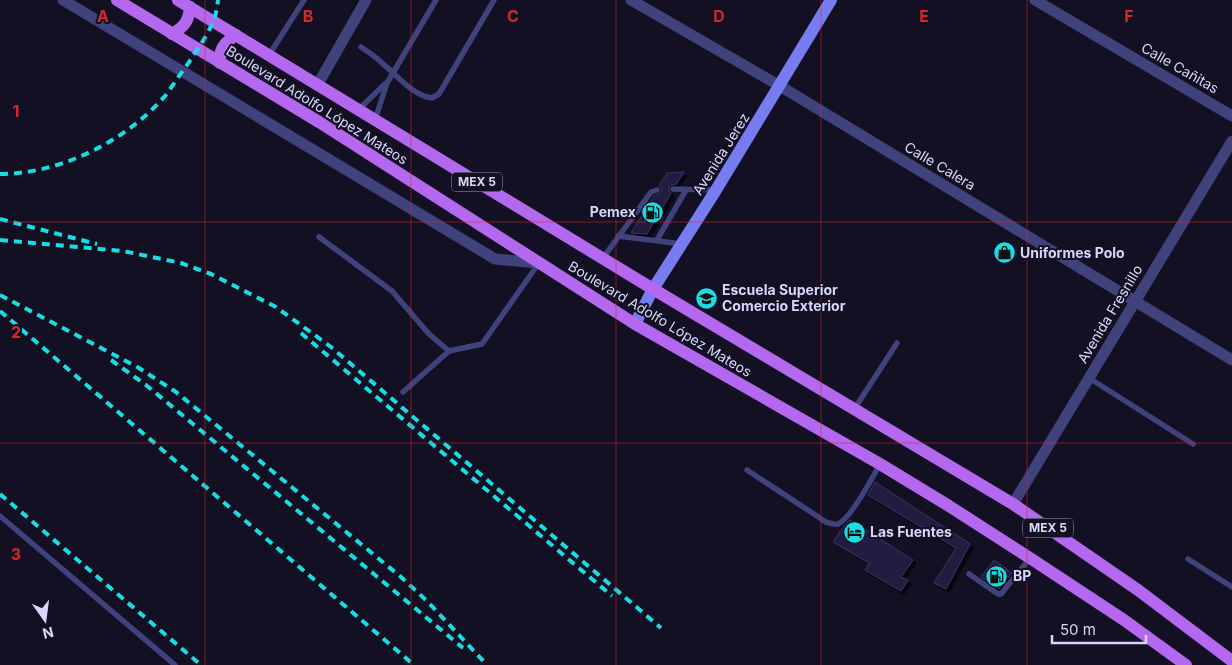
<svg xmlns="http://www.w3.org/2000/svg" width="1232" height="665" font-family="Inter,sans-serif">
	<defs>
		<filter id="shadow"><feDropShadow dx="3.5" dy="3.5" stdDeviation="0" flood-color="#0009"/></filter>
	</defs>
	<rect width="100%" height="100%" fill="#121022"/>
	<g fill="#231e41" stroke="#3a336a" filter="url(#shadow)">
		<polygon points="684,172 676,184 671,185 669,187 669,191 671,193 647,234 631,233 654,196 661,193 662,189 659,186 667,173"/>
		<polygon points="875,482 970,544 946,589 934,583 956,548 868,495"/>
		<polygon points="850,520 913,560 901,577 908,580 901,591 865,570 869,563 833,542 844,526"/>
		<polygon points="994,560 1012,573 999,589 981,577"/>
	</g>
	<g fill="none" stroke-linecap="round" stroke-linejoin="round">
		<g stroke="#40427c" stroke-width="5.5">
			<path d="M361,47C368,52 376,57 383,64C398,76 412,95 432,98L439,94L494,0"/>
			<polyline points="269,55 304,0"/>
			<polyline points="358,110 385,84"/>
			<polyline points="375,120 387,83 436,0"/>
			<polyline points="673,189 714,190"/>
			<polyline points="618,236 682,244"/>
			<polyline points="319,237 392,291 429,334 449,351 403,392"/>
			<polyline points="657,240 686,190"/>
			<polyline points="603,258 651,192 657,190"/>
			<polyline points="449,351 482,344 539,263"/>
			<polyline points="1089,378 1193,444"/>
			<polyline points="855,408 897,343"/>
			<path d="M747,470L826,522C830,523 833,525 838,524C850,519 873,477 880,464"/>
			<polyline points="0,516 175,665"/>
			<polyline points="1188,559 1232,587"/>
			<polyline points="969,574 998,594 1001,594 1030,558"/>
		</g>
		<g stroke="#40427c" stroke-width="11">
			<polyline points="63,0 495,259 539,263"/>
			<polyline points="631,0 780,86 1232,360"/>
			<polyline points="1035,0 1232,116"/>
			<polyline points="318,84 366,0"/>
			<polyline points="1013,504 1232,141"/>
		</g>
		<polyline stroke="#777cf1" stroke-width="12" points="635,324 653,289 716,190 831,0"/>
		<g stroke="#b468ef" stroke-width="12">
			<polyline points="117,0 319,122 635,324 880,464 949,506 1030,558 1124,620 1186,665"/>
			<polyline points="178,0 653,289 1013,504 1138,590 1232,661"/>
			<path d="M172,34C184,27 189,21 190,7"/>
			<path d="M220,63C219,49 224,43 236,35"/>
		</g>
		<g stroke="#18dde4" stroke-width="4" stroke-dasharray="8 6" stroke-linecap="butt">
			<path d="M0,174C60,174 126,141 165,96C172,87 178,77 185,68C195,53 206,38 213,22C216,16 217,7 218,0"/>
			<polyline points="0,219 97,244"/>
			<polyline points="0,240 123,251 181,263 211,274 276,307 331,347 661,628"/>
			<polyline points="0,295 139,368 176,392 401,577 428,602 487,665"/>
			<polyline points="0,311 414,665"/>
			<polyline points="301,333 612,596"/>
			<polyline points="111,360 146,385 463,648"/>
			<polyline points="0,494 201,665"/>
		</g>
	</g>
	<path fill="none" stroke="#d62828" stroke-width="1" stroke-opacity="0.55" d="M205,0V665M411,0V665M616,0V665M821,0V665M1027,0V665M0,222H1232M0,443H1232"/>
	<defs>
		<symbol id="fuel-disc" viewBox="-11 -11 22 22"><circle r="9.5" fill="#18dde4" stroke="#121022"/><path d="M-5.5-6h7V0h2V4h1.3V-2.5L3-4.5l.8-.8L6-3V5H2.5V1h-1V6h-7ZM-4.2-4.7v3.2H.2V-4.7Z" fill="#111"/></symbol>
		<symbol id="shop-disc" viewBox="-11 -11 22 22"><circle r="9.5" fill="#18dde4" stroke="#121022"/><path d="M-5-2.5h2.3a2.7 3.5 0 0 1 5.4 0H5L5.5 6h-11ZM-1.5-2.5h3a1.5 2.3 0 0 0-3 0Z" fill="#111"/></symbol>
		<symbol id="university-disc" viewBox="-11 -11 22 22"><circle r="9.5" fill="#18dde4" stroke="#121022"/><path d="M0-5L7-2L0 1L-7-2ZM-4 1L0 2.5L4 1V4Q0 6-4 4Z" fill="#111"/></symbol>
		<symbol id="hotel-disc" viewBox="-11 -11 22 22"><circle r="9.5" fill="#18dde4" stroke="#121022"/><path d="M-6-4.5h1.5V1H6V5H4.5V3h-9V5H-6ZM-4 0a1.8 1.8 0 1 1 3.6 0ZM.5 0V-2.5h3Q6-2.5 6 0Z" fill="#111"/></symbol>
	</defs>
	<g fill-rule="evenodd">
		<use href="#fuel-disc" x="640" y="200" width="25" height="25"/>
		<use href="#shop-disc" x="992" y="240" width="25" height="25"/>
		<use href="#university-disc" x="694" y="286" width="25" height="25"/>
		<use href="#hotel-disc" x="842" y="520" width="25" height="25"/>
		<use href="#fuel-disc" x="984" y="564" width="25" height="25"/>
	</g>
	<g text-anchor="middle" stroke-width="4" stroke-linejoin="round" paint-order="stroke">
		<g fill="#121022" stroke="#9d9bba" stroke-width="1">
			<rect x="452" y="172.5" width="50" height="19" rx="4"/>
			<rect x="1023" y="518.5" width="50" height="19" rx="4"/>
		</g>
		<g font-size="12" font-weight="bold" fill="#d8d6fb">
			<text x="477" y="186">MEX 5</text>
			<text x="1048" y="532">MEX 5</text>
		</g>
		<g font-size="14" fill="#d8d6fb" stroke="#121022">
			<text transform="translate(1180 68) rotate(30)" y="5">Calle Cañitas</text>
			<text transform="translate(317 105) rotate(32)" y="5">Boulevard Adolfo López Mateos</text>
			<text transform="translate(721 154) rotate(-58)" y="5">Avenida Jerez</text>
			<text transform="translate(940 166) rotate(31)" y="5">Calle Calera</text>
			<text transform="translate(1110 314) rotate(-59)" y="5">Avenida Fresnillo</text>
			<text transform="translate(660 319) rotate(31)" y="5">Boulevard Adolfo López Mateos</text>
		</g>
		<g font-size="14" font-weight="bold" fill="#d8d6fb" stroke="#121022" text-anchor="start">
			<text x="636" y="217" text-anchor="end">Pemex</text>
			<text x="1020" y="258">Uniformes Polo</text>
			<text x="722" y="295">Escuela Superior<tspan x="722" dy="16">Comercio Exterior</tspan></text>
			<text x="870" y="537">Las Fuentes</text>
			<text x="1013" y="581">BP</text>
		</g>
	</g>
	<g font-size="16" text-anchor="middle" font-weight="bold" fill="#d62828" stroke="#121022" stroke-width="4" stroke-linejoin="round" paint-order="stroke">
		<text x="103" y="22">A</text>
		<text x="308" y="22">B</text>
		<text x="513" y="22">C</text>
		<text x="719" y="22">D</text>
		<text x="924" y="22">E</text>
		<text x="1129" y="22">F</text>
		<text x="16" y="117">1</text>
		<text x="16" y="338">2</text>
		<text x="16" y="560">3</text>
	</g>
	<g transform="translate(45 620) rotate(166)" stroke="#121022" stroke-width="4" paint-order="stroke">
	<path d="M0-4L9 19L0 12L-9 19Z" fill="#d8d6fb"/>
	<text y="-8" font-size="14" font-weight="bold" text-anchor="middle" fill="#d8d6fb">N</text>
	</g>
	<path d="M1052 635v8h94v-8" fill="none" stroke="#d8d6fb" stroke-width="2.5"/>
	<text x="1060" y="635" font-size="15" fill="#d8d6fb" stroke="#121022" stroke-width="4" paint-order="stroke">50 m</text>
</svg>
